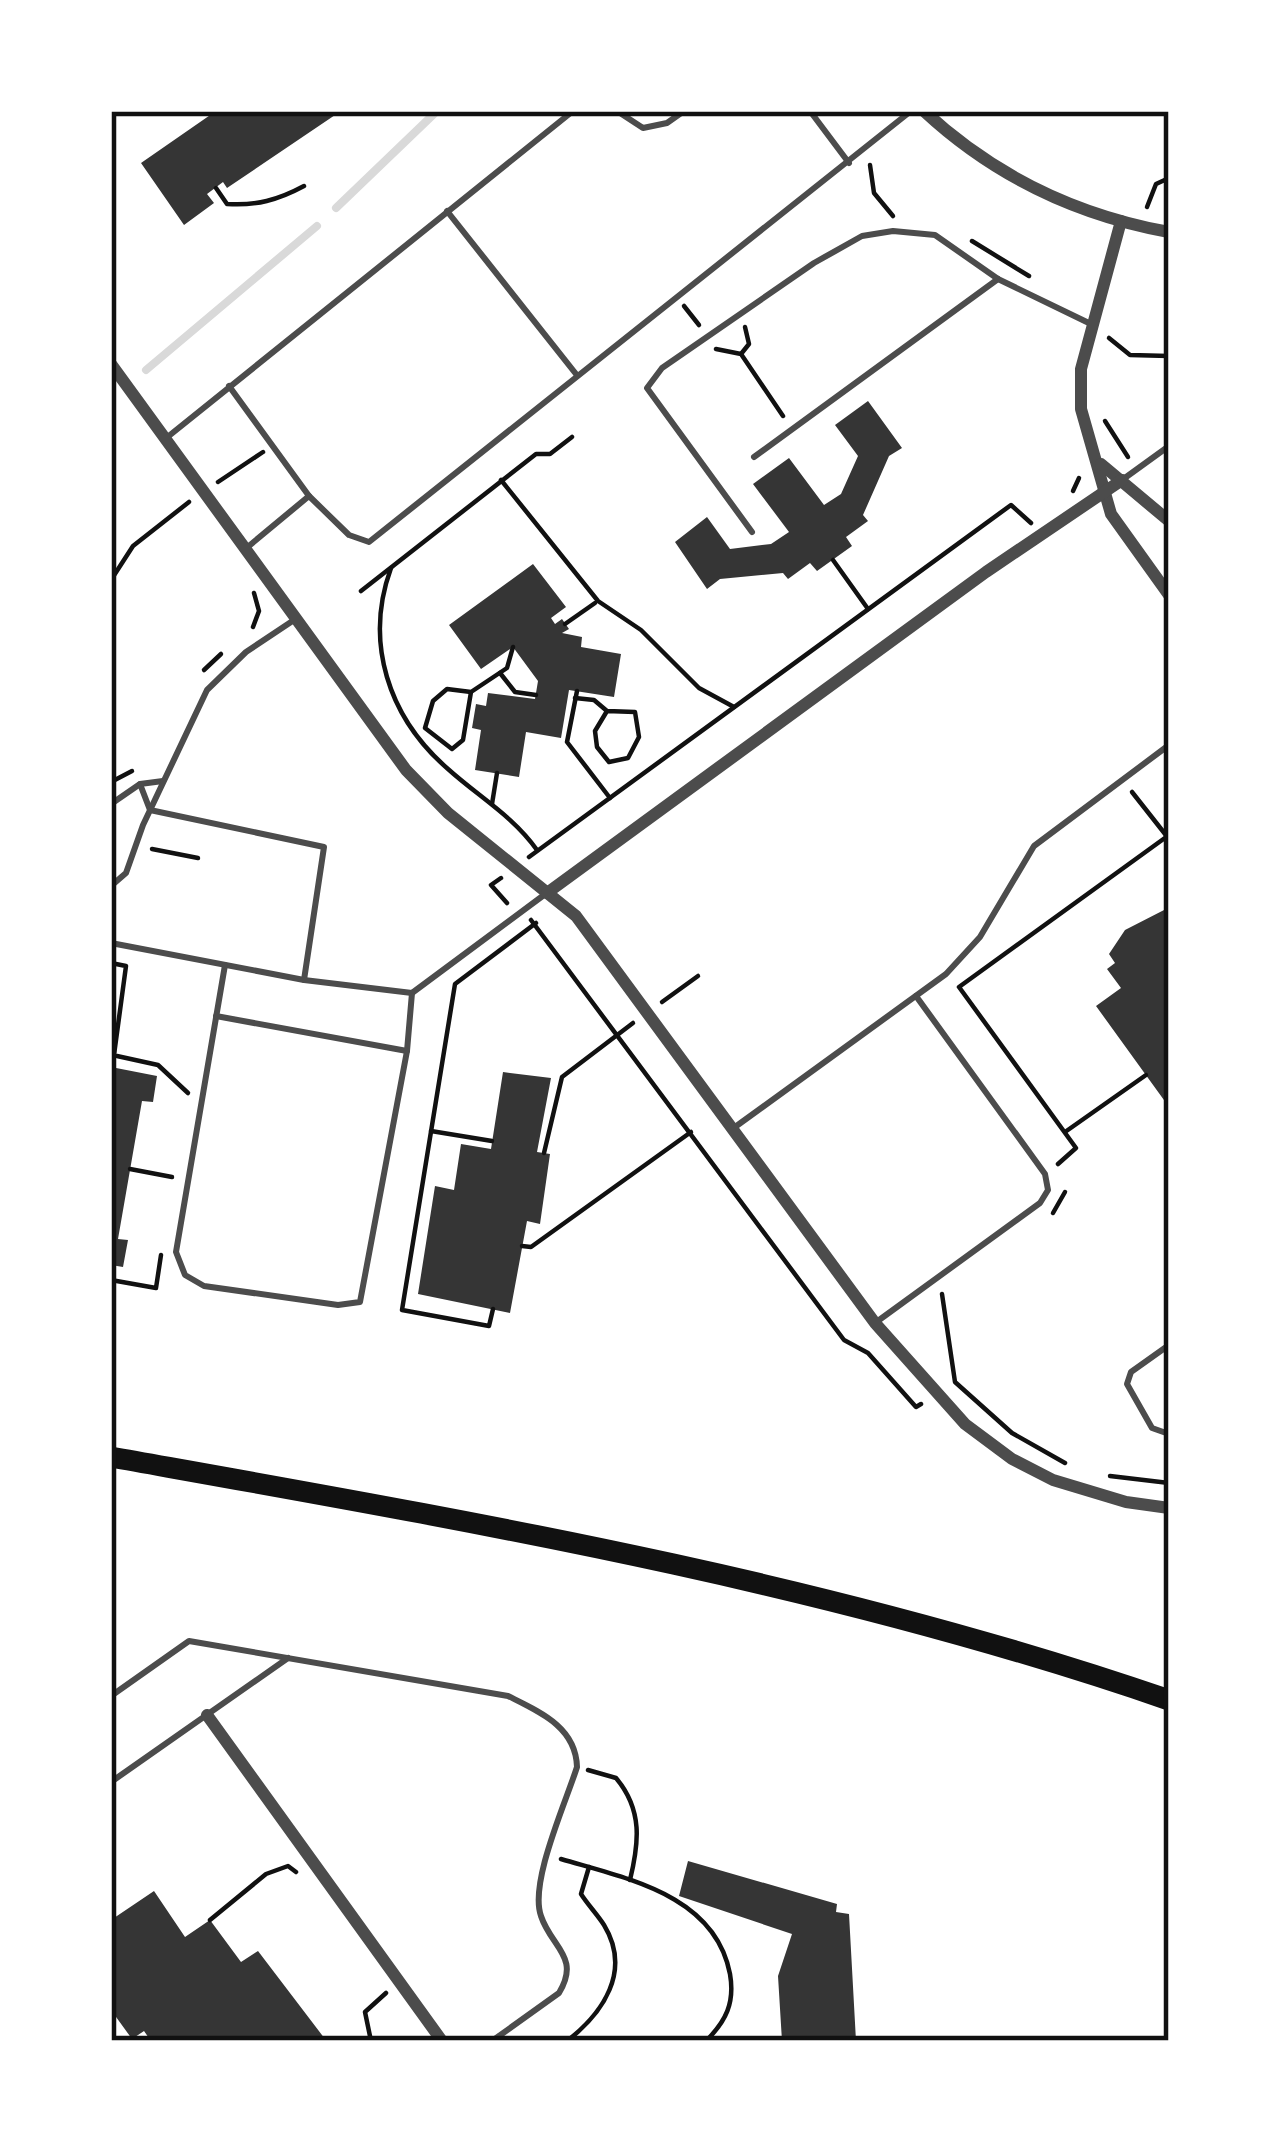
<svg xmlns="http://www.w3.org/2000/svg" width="1280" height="2152" font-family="'Roboto Serif',serif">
	<rect width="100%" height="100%" fill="#fff"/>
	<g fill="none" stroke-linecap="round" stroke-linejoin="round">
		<g stroke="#d9d9d9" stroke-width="8">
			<polyline points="336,208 437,111"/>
			<polyline points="146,370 317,226"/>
		</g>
	</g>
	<g fill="#353535">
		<polygon points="216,111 341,111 227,188 223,182 207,194 214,203 184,225 141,163"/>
		<polygon points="868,401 902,448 889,456 863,515 868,521 846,537 852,546 817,571 810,563 788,579 783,573 720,579 707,589 675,542 707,517 730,549 771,544 789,532 753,484 789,458 824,505 841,494 858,456 835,425"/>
		<polygon points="533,564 566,607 551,618 555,624 562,619 569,629 562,633 582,637 581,647 621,654 614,697 569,690 561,738 526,732 519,777 475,770 481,730 472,728 476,704 486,706 488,693 535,699 538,681 513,647 481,669 449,625"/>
		<polygon points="1166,909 1169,914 1169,1107 1096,1006 1121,988 1107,969 1115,963 1109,954 1125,930"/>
		<polygon points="111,1067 157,1076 153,1102 142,1101 118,1239 128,1240 123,1267 111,1265"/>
		<polygon points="503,1072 551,1078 537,1152 550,1154 540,1224 527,1221 510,1313 418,1294 435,1186 454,1190 461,1144 491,1149"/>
		<polygon points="688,1861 837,1904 836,1912 849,1914 856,2041 782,2041 778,1976 792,1934 679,1896"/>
		<polygon points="154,1891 185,1937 210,1920 241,1962 258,1951 325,2039 151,2041 144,2031 132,2039 111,2010 111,1920"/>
	</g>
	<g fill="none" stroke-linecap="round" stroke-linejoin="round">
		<g stroke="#111" stroke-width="4.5">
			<polyline points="870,165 874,193 893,216"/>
			<path d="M216,188L227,204C256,206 278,200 304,186"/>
			<polyline points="1147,207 1156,184 1169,178"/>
			<polyline points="972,241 1029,276"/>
			<polyline points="684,306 699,325"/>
			<polyline points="1109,338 1130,355 1169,356"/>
			<polyline points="716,349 741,354 783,416"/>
			<polyline points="741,354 749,344 745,327"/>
			<polyline points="1105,421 1128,457"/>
			<polyline points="501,480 598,601 641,630 699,688 734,707"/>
			<polyline points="218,482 263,452"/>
			<polyline points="1073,491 1079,478"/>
			<polyline points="833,560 868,609"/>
			<path d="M391,568C364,642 388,717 448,769C479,797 513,816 537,850"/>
			<polyline points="111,580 133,546 189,502"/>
			<polyline points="361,591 536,454 550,454 572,437"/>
			<polyline points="565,624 595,603"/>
			<polyline points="253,627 259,611 254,593"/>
			<polyline points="204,670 221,654"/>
			<polyline points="500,673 515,692 536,695"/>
			<polyline points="577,691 567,742 610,798"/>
			<polyline points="471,692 463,740 452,749 425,728 433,701 447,689 471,692 507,668 513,647"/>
			<polyline points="575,698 594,700 607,711 595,731 597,747 609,762 628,758 639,737 635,712 607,711"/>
			<polyline points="111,782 132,771"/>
			<polyline points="1132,792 1169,839"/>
			<polyline points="492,804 497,773"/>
			<polyline points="152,849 198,858"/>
			<polyline points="529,857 1011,505 1031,523"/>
			<polyline points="501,878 491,885 507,903"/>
			<polyline points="531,920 844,1340 868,1353 916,1407 921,1404"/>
			<polyline points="111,963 126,966 114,1055"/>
			<polyline points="662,1002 698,976"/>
			<polyline points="117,1056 158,1065 188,1093"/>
			<polyline points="431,1131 492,1141"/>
			<polyline points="1065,1132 1146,1075"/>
			<polyline points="544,1153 562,1077 633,1023"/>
			<polyline points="1058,1164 1076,1148 959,987 1169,835"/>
			<polyline points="130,1169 172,1177"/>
			<polyline points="1053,1213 1065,1192"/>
			<polyline points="522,1246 531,1247 691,1132"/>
			<polyline points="111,1280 156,1288 161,1255"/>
			<polyline points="942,1294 955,1382 1012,1433 1065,1463"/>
			<polyline points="493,1309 489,1326 402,1310 455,984 536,923"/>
			<polyline points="1110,1476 1169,1483"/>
			<path d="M588,1770L616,1778C643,1810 639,1843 630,1880"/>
			<path d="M561,1859C628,1879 715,1895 730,1974C735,2003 726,2021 706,2041"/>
			<polyline points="210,1920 266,1874 288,1866 296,1872"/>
			<polyline points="371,2041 365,2012 386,1993"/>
			<path d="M567,2041C603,2013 632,1971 604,1925C597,1914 588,1905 581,1894L589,1867"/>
		</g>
		<g stroke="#4c4c4c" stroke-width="6">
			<polyline points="617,111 643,128 667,123 684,111"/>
			<polyline points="810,111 849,163"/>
			<polyline points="1151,111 1169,111"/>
			<polyline points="447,211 576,374"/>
			<polyline points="229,386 309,496"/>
			<polyline points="165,439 573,111"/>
			<polyline points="754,457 998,279"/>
			<polyline points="1122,480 1169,446"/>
			<polyline points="752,532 647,388 662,368 814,263 862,236 893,231 935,235 998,279 1093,325"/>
			<polyline points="244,550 309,496 349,535 369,542 911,111"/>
			<polyline points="140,784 150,810 324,847 304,980"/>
			<polyline points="111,804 140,784 163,781"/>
			<polyline points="111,886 126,873 143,825 207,690 246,652 294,620"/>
			<polyline points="111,943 304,980 412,993 544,895"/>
			<polyline points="225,965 176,1252 185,1275 204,1286 338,1305 360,1302 407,1051 412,993"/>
			<polyline points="216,1016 407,1051"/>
			<polyline points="735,1127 946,974 980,937 1034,846 1169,745"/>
			<polyline points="875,1323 1040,1203 1048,1190 1045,1174 916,996"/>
			<polyline points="1169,1345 1131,1372 1127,1384 1152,1428 1169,1434"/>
			<path d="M111,1696L189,1641L508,1696C540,1712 576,1727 577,1767C566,1802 529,1883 541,1916C551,1947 581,1957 559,1993L492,2041"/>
			<polyline points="111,1782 288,1658"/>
		</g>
		<g stroke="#4c4c4c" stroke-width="12">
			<path d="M924,111C994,176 1076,215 1169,232"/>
			<polyline points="1121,221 1081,369 1081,409 1111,514 1169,595"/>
			<polyline points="111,364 406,770 448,813 576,916 875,1323 965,1424 1012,1459 1053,1480 1126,1502 1169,1508"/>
			<polyline points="1101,464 1169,521"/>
			<polyline points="547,893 986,572 1122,480"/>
			<polyline points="207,1715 442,2041"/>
		</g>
		<path stroke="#111" stroke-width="21" d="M111,1457C469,1521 824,1581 1169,1700"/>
	</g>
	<rect width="1280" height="2152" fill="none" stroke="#ffffff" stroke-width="228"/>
	<rect x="114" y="114" width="1052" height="1924" fill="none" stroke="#111" stroke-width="4.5"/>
</svg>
